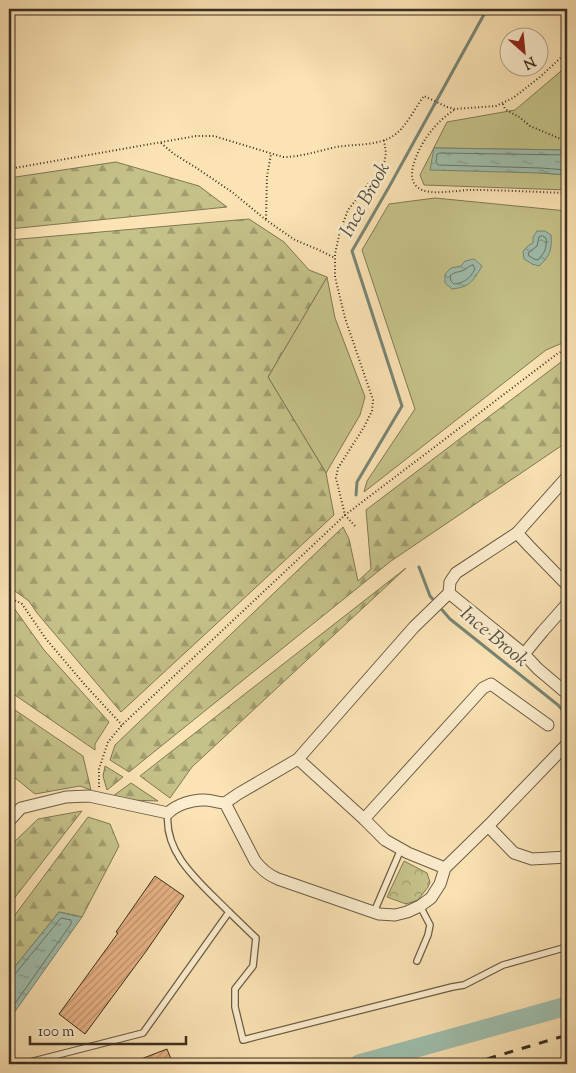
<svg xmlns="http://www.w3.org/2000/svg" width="576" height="1073" font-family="'Sorts Mill Goudy',serif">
	<defs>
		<pattern id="forest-firs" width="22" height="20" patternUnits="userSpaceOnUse" patternTransform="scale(1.25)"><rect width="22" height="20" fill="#c5c289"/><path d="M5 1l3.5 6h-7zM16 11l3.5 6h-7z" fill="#a19e70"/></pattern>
		<pattern id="park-crowns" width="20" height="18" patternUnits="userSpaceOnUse" patternTransform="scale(1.25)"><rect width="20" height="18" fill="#c5c289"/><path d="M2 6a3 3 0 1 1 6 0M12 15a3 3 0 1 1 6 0" fill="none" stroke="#a19e70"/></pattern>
		<pattern id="water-ripples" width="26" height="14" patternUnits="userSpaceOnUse" patternTransform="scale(1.25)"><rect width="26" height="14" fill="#9fbead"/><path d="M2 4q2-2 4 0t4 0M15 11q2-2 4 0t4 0" fill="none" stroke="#839b8c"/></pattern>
		<pattern id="building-hatch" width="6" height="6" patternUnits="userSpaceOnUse" patternTransform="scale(1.25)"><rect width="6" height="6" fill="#e8b386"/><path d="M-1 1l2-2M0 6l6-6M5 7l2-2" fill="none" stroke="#bd926d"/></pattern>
	</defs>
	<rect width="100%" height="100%" fill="#fbe3b4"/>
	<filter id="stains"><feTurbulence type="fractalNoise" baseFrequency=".004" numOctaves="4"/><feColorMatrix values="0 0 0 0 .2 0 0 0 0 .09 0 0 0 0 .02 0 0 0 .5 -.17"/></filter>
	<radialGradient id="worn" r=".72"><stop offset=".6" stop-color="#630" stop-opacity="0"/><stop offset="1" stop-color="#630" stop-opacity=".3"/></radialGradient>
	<g fill="#c5c289" stroke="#807855">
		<polygon points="567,66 567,150 434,148 541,173 567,175 567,190 424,185 420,175 447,122 515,110"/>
		<polygon points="435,198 567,211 567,341 546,350 364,492 367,481 415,409 362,250 389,204"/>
		<polygon points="327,277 335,318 365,397 360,415 326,473 268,377"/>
	</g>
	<g fill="url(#forest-firs)" stroke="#807855">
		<polygon points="116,162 199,186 227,207 9,229 9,178"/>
		<polygon points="249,219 284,242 309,270 327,277 268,377 326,473 334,515 121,712 37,613 29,601 12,589 9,577 9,240"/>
		<polygon points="567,359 567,442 391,561 129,772 110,760 115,745 343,527 349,539 358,581 371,569 366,510 561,362"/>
		<polygon points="406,568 192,767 170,798 140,776"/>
		<polygon points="9,606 14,608 44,650 109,722 95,744 95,750 9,691"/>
		<polygon points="9,706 83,756 91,790 80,786 35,794 9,773"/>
		<polygon points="105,766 123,777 107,790 103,776"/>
		<polygon points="131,783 158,801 130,800 113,796"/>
		<polygon points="82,811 9,905 9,847 38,819"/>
		<polygon points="88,817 110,824 119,846 82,917 59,912 9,974 9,923"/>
	</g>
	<polygon fill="url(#park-crowns)" stroke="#807855" points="404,861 427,873 430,882 428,887 418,900 406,904 387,897"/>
	<g fill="url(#water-ripples)" stroke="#778575">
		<polygon points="434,148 567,150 567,175 541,173 430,170"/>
		<path d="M537,231H545L551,235C552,250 550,256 539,266L532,264L524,259L523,251L529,245L533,243V237Z"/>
		<path d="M474,259L482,266C473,281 470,287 452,289L445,283V274L451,268L461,266L465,261Z"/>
		<polygon points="59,912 82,917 9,1020 9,974"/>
	</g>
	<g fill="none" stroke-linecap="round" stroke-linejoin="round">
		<g stroke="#6d7667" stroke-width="1">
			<polyline points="567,155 440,153 437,154 436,162 438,165 541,168 567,170"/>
			<path d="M543,236L546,238C547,247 545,253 538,260L534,259L529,256L528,253L537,246L539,237Z"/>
			<path d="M473,265L475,269C470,278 465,283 454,284L451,281L450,276C455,271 458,273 464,270C468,268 468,266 473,265Z"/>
			<polyline points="9,976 15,974 61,918 71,920 71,924 9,1012"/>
		</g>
		<g stroke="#778575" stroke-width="3">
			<polyline points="356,495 357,482 402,406 352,251 389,187 487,9"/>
			<polyline points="419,567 430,596 450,619 558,705 567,715"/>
		</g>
		<polyline stroke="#9fbead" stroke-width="19" points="359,1064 567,1006"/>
	</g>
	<g fill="url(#building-hatch)" stroke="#3b2f21">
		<polygon points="155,876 184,896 147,950 85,1034 59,1014 118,933 116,932"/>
		<polygon points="167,1049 173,1064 128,1064"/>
	</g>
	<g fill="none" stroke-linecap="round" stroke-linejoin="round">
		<defs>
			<g id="lane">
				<polyline points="229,912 256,938 253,966 235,989 235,1007 243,1040 452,987 464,985 503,965 567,947"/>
				<polyline points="374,912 401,849"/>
				<polyline points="417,961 428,935 430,925 420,906"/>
				<path d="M25,1064L26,1063L143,1033L229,912C203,885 163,855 168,813"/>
			</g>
			<g id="street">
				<polyline points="517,533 567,477"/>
				<polyline points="449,593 524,654"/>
				<polyline points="564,691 538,669 524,654 543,631 567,604"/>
				<polyline points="298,759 364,819 385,840 408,853 445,868"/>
				<polyline points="225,803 238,794 298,759 414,627 449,593 450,582 456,573 517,533 529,546 567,585"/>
				<polyline points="364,819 483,688 491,684 548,725"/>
				<path d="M9,821L21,808L66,797L89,796L168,813C176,805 193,799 205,800C212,800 218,803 225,803L255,861C262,870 268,875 278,879L379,914L395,915L407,912L420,906L431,898L440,884L445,868L488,826L567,744"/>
				<polyline points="488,826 514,853 532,859 567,857"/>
			</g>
		</defs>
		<use href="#lane" stroke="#6b5c46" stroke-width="8"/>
		<use href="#street" stroke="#6b5c46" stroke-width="13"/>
		<g stroke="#3b2f21" stroke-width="2" stroke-dasharray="1 2.5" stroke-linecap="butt">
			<polyline points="503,104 505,109 519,117 530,126 563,140 567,137"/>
			<path d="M454,110C436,122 422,140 415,160C411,171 409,184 422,190C435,195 457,190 472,190C503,190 535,192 567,193"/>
			<polyline points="161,143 174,154 195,167 232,192 266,220 295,240 319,250 335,258"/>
			<path d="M9,169L196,136H214L283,157C301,157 318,151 336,147C355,144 377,146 393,136C405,129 415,108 424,96L447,107L455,109L496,106L513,98L540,77L567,52"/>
			<polyline points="266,219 267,176 271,154"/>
			<polyline points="355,526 345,515 336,478 338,468 364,427 372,411 373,400 345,318 335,277 335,254 340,231 348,210 384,164 386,153 384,140"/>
			<polyline points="9,597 22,604 46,639 85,685 122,725"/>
			<polyline points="99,787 99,769 108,742 122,725 345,515 557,354 567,349"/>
		</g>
		<use href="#lane" stroke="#fcedce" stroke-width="5.5"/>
		<use href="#street" stroke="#fcedce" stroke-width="11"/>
		<polyline stroke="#3b2f21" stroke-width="3" stroke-dasharray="9 9" stroke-linecap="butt" points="470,1064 567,1035"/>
	</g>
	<g text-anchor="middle" stroke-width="5" stroke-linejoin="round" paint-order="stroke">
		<g font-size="20" font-style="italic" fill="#545344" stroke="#fcedce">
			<text transform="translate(364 199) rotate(-61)" y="7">Ince Brook</text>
			<text transform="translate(495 636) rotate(40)" y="7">Ince Brook</text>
		</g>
	</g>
	<rect width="576" height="1073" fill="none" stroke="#fbe3b4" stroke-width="30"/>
	<rect x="10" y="10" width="556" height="1053" fill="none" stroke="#3b2f21" stroke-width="2.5"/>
	<rect x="15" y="15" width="546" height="1043" fill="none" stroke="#3b2f21"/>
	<g transform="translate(524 52) rotate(153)"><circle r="24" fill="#fcedce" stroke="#afa189"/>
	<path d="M0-4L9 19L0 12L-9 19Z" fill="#8f2418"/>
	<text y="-8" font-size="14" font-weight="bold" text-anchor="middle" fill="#3b2f21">N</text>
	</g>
	<path d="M30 1036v8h156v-8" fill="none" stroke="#3b2f21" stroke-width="2.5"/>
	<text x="38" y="1036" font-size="15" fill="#3b2f21" stroke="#fcedce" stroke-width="4" paint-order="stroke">100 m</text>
	<rect width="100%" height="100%" filter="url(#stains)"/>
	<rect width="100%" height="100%" fill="url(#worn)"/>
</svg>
